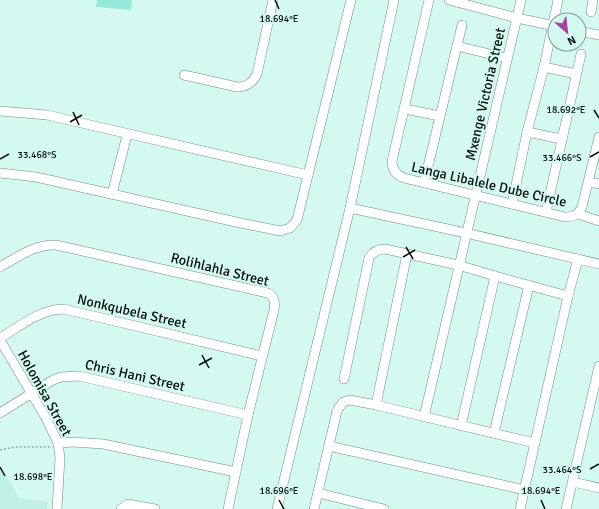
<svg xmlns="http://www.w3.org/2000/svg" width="599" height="509" font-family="Signika,sans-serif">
	<rect width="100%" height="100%" fill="#d4f9f1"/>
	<polygon fill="#c0efe5" points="0,465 19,498 48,502 47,509 0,509"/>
	<polygon fill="#95e9d8" points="97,0 132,0 131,10 96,7"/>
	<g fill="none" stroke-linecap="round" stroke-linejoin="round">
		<defs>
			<g id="minor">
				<path d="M429,0L392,161C392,170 396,175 404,178L565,217C574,217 578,215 582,207L599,137"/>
				<polyline points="449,0 517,18 555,26"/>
				<polyline points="591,12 593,0"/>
				<polyline points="579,31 599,35"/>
				<polyline points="457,46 506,58"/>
				<polyline points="544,67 576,74"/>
				<path d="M184,75L237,87C246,87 253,83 257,74L273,0"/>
				<polyline points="405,109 440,116"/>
				<polyline points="0,111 47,115 308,175"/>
				<polyline points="527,132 562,139"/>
				<polyline points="0,173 36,177 236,222 280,231 290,228 297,220 351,0"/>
				<polyline points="589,182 599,184"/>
				<polyline points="424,183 462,25"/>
				<polyline points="112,194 127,135"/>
				<polyline points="512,204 527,132 544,67 558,0"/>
				<polyline points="350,208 466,233 599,264"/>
				<polyline points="546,212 581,54"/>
				<polyline points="578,214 599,221"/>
				<path d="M0,267C18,257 35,244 56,245L268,293C275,297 275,303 274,310L248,415L228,509"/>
				<path d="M0,338C19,327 40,309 64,309L262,356"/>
				<polyline points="0,340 46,418 58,443 60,458 57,509"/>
				<path d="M344,379L369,258C373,251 378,249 385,249L458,265L495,276L568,296"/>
				<polyline points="376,405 407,254"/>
				<polyline points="0,413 53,380 61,377 79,376 248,415"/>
				<polyline points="424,417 521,0"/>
				<polyline points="461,426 495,276"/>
				<polyline points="494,433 529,285"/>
				<polyline points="58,443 73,442 103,444 236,472"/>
				<polyline points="329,446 525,490"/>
				<polyline points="573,482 599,488"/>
				<polyline points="318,493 384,509"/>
				<polyline points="121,509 128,504 155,509"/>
				<polyline points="277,509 350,208 394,0"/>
				<polyline points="314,509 337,411 343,402 350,400 376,405 535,443"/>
				<polyline points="520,509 568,296 578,259"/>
				<polyline points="566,509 599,366"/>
			</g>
		</defs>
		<use href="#minor" stroke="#6c8e87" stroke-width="10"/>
		<polyline stroke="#8da9a3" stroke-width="1.5" stroke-dasharray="2 2" stroke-linecap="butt" points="0,450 15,447 50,447"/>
		<use href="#minor" stroke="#fff" stroke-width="9"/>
	</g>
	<path fill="none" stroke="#040f0d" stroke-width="1.5" d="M275,0L279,9M594,110L599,118M73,112L79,125M70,122L82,115M590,157L599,152M0,159L9,154M406,247L413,259M403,257L415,250M202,355L209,368M199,365L212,358M0,467L5,476M590,469L599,464M279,500L284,509M541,500L545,509"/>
	<g text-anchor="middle" stroke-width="4" stroke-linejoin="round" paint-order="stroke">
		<g font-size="14" fill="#040f0d" stroke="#d4f9f1">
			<text transform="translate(485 94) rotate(-77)" y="5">Mxenge Victoria Street</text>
			<text transform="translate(489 184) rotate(13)" y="5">Langa Libalele Dube Circle</text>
			<text transform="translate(220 269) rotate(14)" y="5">Rolihlahla Street</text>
			<text transform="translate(132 311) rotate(13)" y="5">Nonkqubela Street</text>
			<text transform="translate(135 375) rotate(13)" y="5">Chris Hani Street</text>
			<text transform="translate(45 393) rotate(61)" y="5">Holomisa Street</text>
		</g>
	</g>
	<g font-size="10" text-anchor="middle" fill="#040f0d" stroke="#d4f9f1" stroke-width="4" stroke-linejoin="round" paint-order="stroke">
		<text x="279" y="22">18.694°E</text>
		<text x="566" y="113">18.692°E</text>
		<text x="37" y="158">33.468°S</text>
		<text x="562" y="161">33.466°S</text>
		<text x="562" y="473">33.464°S</text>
		<text x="33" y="480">18.698°E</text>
		<text x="279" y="494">18.696°E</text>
		<text x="541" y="494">18.694°E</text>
	</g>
	<g transform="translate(567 32) rotate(152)"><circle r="19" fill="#d4f9f1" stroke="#819b96"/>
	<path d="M0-3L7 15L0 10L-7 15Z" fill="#a840a2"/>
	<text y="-6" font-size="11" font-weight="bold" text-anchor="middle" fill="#040f0d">N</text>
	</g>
</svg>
